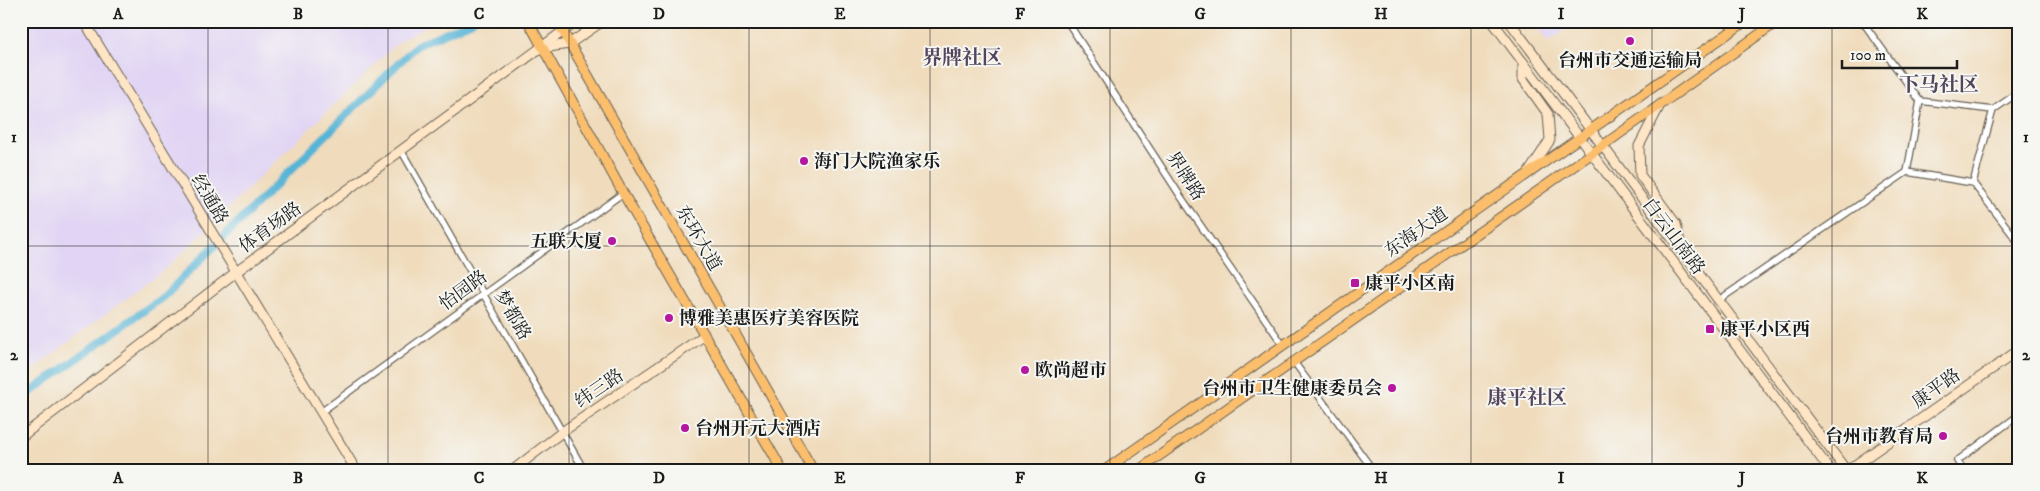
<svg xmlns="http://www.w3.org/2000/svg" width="2040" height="491" font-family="'IM FELL DW Pica','Noto Serif SC',serif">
	<rect width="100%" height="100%" fill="#f6f6f2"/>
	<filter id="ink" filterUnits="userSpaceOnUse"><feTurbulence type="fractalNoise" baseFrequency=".02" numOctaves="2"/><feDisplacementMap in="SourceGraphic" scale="10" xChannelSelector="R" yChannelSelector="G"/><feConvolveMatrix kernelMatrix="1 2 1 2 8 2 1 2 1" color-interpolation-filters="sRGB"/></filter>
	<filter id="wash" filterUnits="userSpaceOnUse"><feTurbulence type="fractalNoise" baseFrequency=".0096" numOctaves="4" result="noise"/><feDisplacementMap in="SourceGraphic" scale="20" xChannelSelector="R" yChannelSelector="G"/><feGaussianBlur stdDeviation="1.12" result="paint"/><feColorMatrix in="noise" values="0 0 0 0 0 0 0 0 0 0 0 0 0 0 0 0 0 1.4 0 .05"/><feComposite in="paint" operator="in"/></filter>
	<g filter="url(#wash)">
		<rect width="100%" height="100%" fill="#f0dcbc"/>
		<g fill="#e1d4f4">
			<polygon points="21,21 436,21 402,39 394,46 169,266 21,378"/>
			<polygon points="1532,21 1577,21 1548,42"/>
		</g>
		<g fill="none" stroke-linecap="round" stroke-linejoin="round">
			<polyline stroke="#57b4d5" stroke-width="8" points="21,399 163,297 417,45 472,21"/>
		</g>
	</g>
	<g filter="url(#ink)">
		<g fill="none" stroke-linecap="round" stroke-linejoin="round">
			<defs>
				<g id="street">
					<polyline points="1067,21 1181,197 1283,345"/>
					<polyline points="1862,21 1920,101"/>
					<polyline points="1993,110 2019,92"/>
					<polyline points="401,150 584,470"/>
					<polyline points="1973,183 1993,110 1920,101 1907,172 1973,183 2019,243"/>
					<polyline points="1719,300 1907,172"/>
					<polyline points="1294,362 1373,470"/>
					<polyline points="321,412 623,193"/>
					<polyline points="1964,470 1957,461 2019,415"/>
				</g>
				<g id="secondary">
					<polyline points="84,21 356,470"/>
					<polyline points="1492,21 1830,470"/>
					<polyline points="1509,21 1846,470"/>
					<polyline points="542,48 569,44 603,21"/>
					<polyline points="1523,62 1523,79 1548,114 1550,140 1529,172"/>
					<polyline points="1660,105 1639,146 1640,175 1676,224 1681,247"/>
					<polyline points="21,437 236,272 577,21"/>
					<polyline points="513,470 562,432 705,335"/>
					<polyline points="1848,470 2019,350"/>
				</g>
				<g id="primary">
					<polyline points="528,21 623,193 782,470"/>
					<polyline points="557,21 813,470"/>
					<polyline points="1105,470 1746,21"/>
					<polyline points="1139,470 1591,154 1778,21"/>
				</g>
			</defs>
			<use href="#street" stroke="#665f54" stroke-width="8"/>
			<use href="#secondary" stroke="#665f54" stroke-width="11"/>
			<use href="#primary" stroke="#665f54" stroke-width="11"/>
			<use href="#street" stroke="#fff" stroke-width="5.5"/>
			<use href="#secondary" stroke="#fde5c5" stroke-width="9"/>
			<use href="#primary" stroke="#fabe6d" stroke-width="9"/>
		</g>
	</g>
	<path fill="none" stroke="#1c1c1c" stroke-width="1" stroke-opacity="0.55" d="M208,21V470M388,21V470M569,21V470M749,21V470M930,21V470M1110,21V470M1291,21V470M1471,21V470M1652,21V470M1832,21V470M21,246H2019"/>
	<g fill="#b5179e" stroke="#f6f6f2" stroke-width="2">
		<circle cx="1630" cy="41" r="5"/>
		<circle cx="804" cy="161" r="5"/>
		<circle cx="612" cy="241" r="5"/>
		<rect x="1350" y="278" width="10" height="10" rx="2.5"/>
		<circle cx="669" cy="318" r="5"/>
		<rect x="1705" y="324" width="10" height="10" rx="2.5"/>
		<circle cx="1025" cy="370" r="5"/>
		<circle cx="1392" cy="388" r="5"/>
		<circle cx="685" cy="428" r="5"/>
		<circle cx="1943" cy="436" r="5"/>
	</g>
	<g text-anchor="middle" stroke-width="4" stroke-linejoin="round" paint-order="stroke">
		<g font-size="18" font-weight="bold" fill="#1c1c1c" stroke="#f6f6f2" text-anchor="start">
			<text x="1630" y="66" text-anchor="middle">台州市交通运输局</text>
			<text x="814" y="167">海门大院渔家乐</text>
			<text x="602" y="247" text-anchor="end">五联大厦</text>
			<text x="1365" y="289">康平小区南</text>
			<text x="679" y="324">博雅美惠医疗美容医院</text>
			<text x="1720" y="335">康平小区西</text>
			<text x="1035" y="376">欧尚超市</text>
			<text x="1382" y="394" text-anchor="end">台州市卫生健康委员会</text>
			<text x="695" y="434">台州开元大酒店</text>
			<text x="1933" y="442" text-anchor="end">台州市教育局</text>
		</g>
		<g font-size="18" fill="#1c1c1c" stroke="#f6f6f2">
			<text transform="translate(1186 176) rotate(57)" y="6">界牌路</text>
			<text transform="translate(210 199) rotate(59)" y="6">经通路</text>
			<text transform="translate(270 227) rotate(-36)" y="6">体育场路</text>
			<text transform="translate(1416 232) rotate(-35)" y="6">东海大道</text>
			<text transform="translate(1674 236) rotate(53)" y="6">白云山南路</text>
			<text transform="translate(699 238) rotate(60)" y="6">东环大道</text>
			<text transform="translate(463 290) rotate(-36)" y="6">怡园路</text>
			<text transform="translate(513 315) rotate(60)" y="6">梦都路</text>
			<text transform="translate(599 388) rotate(-34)" y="6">纬三路</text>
			<text transform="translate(1936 388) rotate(-35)" y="6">康平路</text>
		</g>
		<g font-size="20" font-weight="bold" fill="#53455c" stroke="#f6f6f2">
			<text x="962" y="64">界牌社区</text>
			<text x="1939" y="91">下马社区</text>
			<text x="1527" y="404">康平社区</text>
		</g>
	</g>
	<rect width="2040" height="491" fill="none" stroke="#f6f6f2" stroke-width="55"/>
	<path d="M1842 60v8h115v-8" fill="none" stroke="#1c1c1c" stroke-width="2.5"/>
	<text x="1850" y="60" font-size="15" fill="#1c1c1c" stroke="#f6f6f2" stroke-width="4" paint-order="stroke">100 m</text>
	<rect x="28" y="28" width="1984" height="436" fill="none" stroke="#1c1c1c" stroke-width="2"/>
	<g font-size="16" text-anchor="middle" font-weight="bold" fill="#1c1c1c">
		<text x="118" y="19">A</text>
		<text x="298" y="19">B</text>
		<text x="479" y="19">C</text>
		<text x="659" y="19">D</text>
		<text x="840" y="19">E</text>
		<text x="1020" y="19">F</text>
		<text x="1200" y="19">G</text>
		<text x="1381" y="19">H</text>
		<text x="1561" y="19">I</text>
		<text x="1742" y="19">J</text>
		<text x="1922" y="19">K</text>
		<text x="14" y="142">1</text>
		<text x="2026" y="142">1</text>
		<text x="14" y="360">2</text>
		<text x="2026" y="360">2</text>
		<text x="118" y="483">A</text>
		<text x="298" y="483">B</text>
		<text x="479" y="483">C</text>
		<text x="659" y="483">D</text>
		<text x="840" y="483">E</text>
		<text x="1020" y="483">F</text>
		<text x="1200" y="483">G</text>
		<text x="1381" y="483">H</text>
		<text x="1561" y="483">I</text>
		<text x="1742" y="483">J</text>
		<text x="1922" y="483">K</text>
	</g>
</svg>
